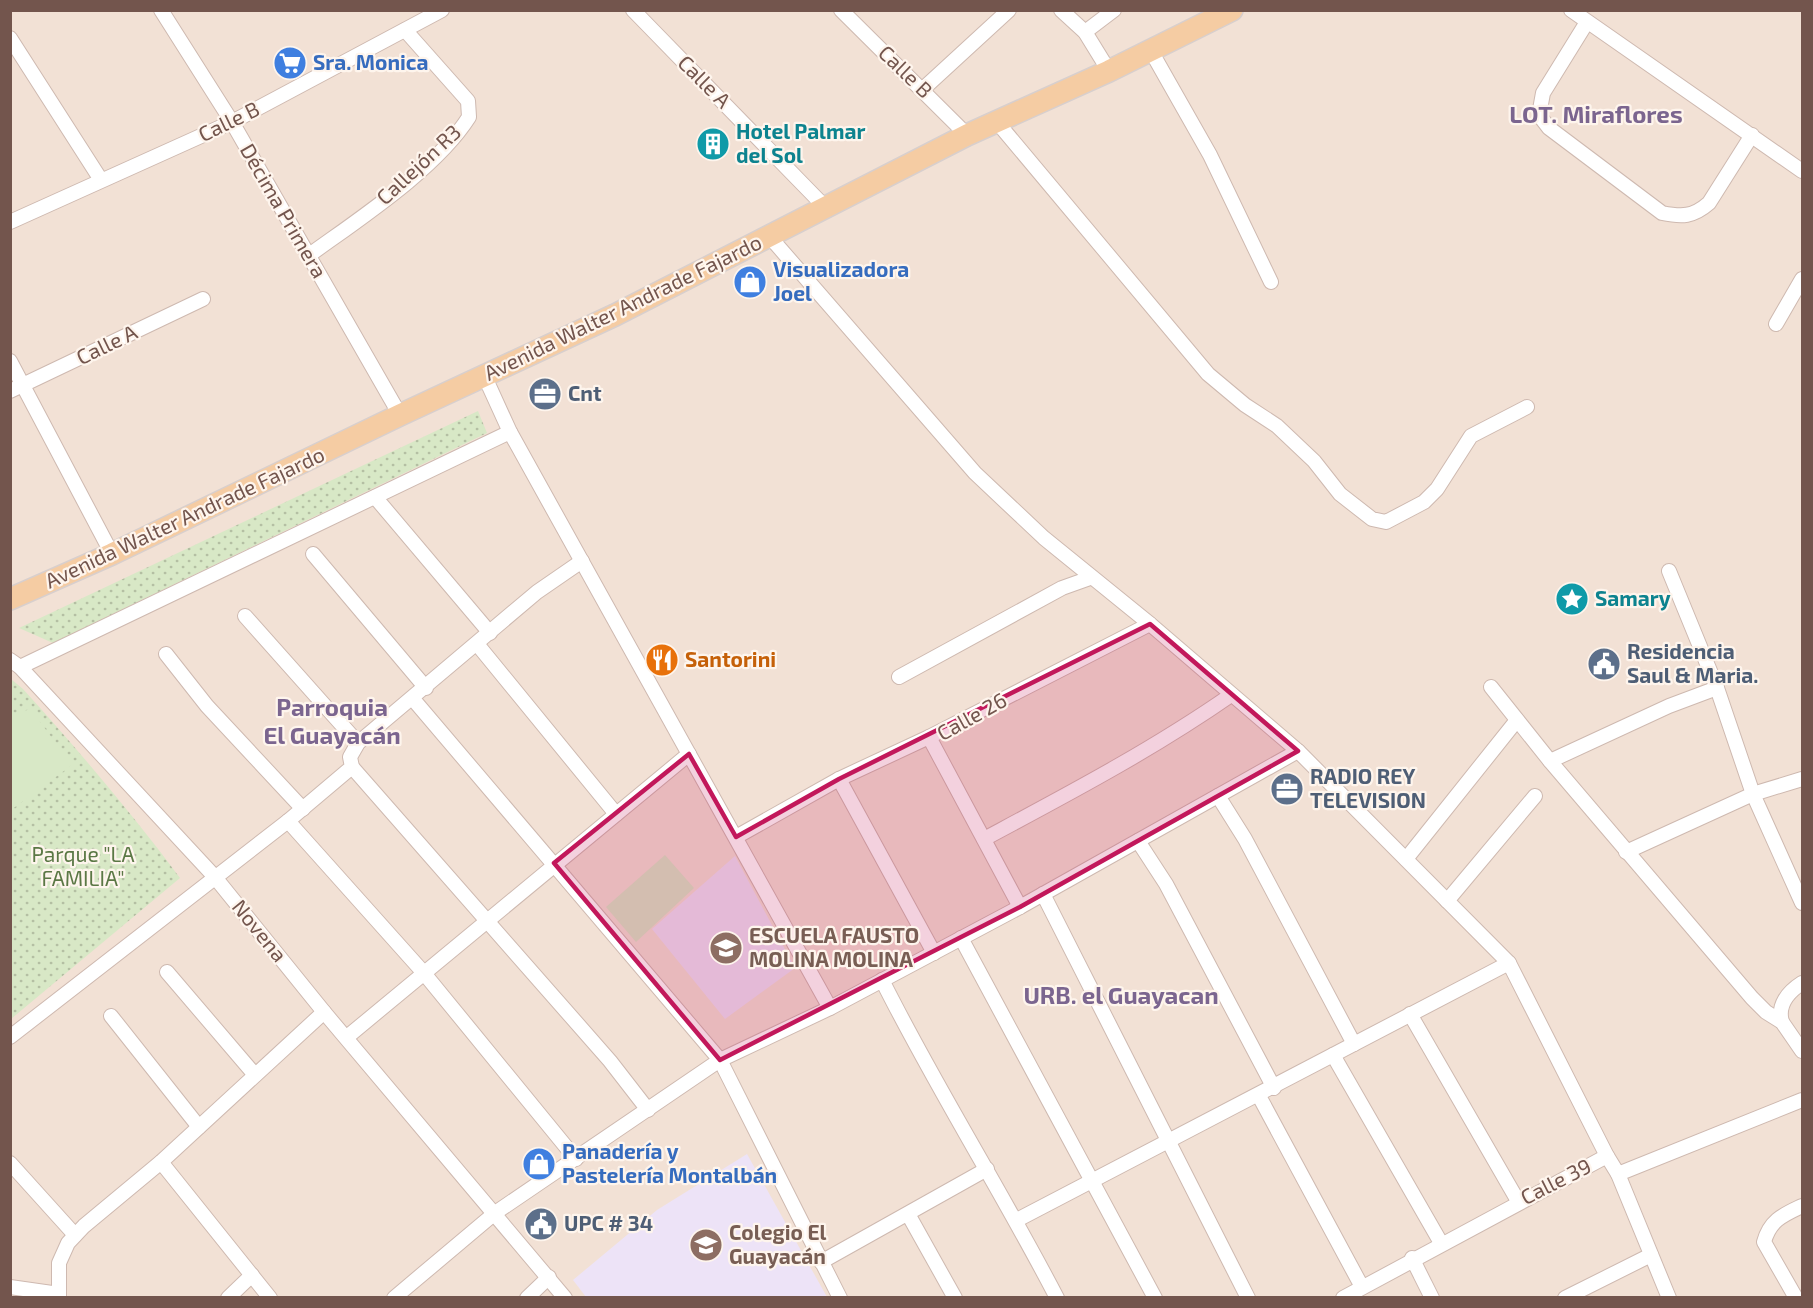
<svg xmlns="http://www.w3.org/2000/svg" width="1813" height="1308" font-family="'Exo 2',sans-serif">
	<defs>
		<pattern id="park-dots" width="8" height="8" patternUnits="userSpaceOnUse" patternTransform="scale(1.5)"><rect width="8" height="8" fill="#d8e8c6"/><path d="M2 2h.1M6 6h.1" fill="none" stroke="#b4bfa3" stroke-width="1.8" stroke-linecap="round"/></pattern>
	</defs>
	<rect width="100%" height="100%" fill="#fbf0e7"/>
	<polygon fill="#f2e1d5" points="10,11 1802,11 1802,1297 11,1297"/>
	<g fill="#ede3f7">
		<polygon points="735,856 795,968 725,1019 652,929"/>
		<polygon points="747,1154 827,1297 586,1297 573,1280 657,1210"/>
	</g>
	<g fill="url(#park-dots)">
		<polygon points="478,411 487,433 53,643 19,628"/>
		<path d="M11,679L23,689C78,750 131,812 180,878L11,1019Z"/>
	</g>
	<g fill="#d8e8c6">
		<polygon points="30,708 72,765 11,810 11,720"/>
		<polygon points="665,855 694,888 636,942 606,907"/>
	</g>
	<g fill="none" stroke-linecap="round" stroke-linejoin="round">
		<defs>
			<g id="minor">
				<polyline points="161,10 232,122 400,415"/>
				<polyline points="633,10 824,206"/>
				<polyline points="841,10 967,135"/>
				<polyline points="1061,10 1085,32 1109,71"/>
				<polyline points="1571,10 1802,171"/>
				<path d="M1587,22L1543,93L1539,115L1549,128L1662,213C1682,217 1693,217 1709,203L1752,135"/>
				<polyline points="1085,32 1114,10"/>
				<polyline points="10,38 101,180"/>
				<polyline points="1151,51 1210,155 1271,282"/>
				<polyline points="923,89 1009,10"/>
				<polyline points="997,122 1208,374 1245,405 1277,426 1314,461 1340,494 1372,519 1386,522 1424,502 1437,489 1471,436 1527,407"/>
				<polyline points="10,222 232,122 442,10"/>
				<polyline points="770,237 975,473 1044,538 1150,624 1298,751 1509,963 1607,1156"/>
				<path d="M308,256C359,219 436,169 469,117L468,101L405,30"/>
				<polyline points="1776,324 1802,279"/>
				<polyline points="10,361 112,554"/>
				<polyline points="484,375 510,432 830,1008"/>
				<polyline points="10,391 203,299"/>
				<polyline points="375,497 490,633"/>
				<polyline points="313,554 426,688"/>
				<polyline points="1669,571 1717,688 1753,794 1802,903"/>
				<polyline points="245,616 358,743"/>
				<polyline points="477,644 616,814"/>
				<polyline points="166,654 207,706 303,809"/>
				<polyline points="10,660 20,667 214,876 324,1012 565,1298"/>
				<polyline points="20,667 510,432"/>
				<polyline points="899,677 1062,588 1090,578"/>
				<polyline points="1491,687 1550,761 1752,998 1766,1012 1782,1022 1802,1051"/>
				<polyline points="413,699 720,1060 840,1298"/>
				<polyline points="1550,761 1669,706 1717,688"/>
				<polyline points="352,767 610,1061 648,1110"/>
				<polyline points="839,779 934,953"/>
				<polyline points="1218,796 1245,839 1354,1044"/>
				<polyline points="288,821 423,972 576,1159"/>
				<polyline points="736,837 839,779 929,737"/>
				<path d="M984,839C1068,794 1152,750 1231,695"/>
				<polyline points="1138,841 1166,884 1274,1088"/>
				<polyline points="1626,852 1753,794 1802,779"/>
				<polyline points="1406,859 1517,720"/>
				<polyline points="1043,894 1248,1298"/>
				<polyline points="1447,901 1535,796"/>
				<polyline points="1020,907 929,737 1150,624"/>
				<polyline points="961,938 1155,1298"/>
				<polyline points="167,972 255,1075"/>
				<path d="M882,980C936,1088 1001,1190 1057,1298"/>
				<polyline points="1410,1014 1518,1201"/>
				<polyline points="111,1016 199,1127"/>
				<path d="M1782,1022C1777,1005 1788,992 1802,983"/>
				<polyline points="10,1037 288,821 352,767 350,757 358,743 537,592 582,561"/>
				<polyline points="347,1037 689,754"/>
				<polyline points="1333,1055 1441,1243"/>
				<polyline points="1259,1096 1362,1287"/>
				<polyline points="161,1162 270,1298"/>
				<polyline points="10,1163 75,1235"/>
				<polyline points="1618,1174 1669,1298"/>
				<polyline points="908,1214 955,1298"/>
				<polyline points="1017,1220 1509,963"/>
				<polyline points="1412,1258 1432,1298"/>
				<polyline points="821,1262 987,1169"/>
				<polyline points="10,1287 59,1294"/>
				<polyline points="59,1298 59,1263 68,1243 84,1226 161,1162 324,1012"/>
				<polyline points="228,1298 252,1275"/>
				<polyline points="394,1298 495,1213 720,1060 830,1008 1020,907 1298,751"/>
				<polyline points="527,1298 549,1277"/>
				<polyline points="1343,1298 1607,1156 1618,1174 1802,1100"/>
				<polyline points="1565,1298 1651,1255"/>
				<path d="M1796,1298L1764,1242C1770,1220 1783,1215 1802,1206"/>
			</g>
			<polyline id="primary" points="10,599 112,554 400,415 615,315 967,135 1109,71 1232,10"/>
		</defs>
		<use href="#minor" stroke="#ceb9b0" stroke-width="16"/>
		<use href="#primary" stroke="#d8cfcd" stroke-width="24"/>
		<use href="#minor" stroke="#fff" stroke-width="14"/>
		<use href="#primary" stroke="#f5cca3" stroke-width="21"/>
	</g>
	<path fill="#c2185b" fill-opacity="0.2" stroke="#c2185b" stroke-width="4.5" stroke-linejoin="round" d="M1150,624L1298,751L1020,907L720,1060L554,863L689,754L736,837L839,779Z"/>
	<defs>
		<symbol id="supermarket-disc" viewBox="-11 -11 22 22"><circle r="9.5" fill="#3f7fe0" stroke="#fef5ed"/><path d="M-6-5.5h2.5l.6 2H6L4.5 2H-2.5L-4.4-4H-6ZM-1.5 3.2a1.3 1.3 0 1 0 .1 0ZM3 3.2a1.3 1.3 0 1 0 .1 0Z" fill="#fff"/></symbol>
		<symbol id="building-disc" viewBox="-11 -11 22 22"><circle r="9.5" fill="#0f9aa8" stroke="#fef5ed"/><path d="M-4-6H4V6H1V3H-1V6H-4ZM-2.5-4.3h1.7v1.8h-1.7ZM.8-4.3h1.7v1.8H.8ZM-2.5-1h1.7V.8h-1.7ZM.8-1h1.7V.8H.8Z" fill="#fff"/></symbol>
		<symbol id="shop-disc" viewBox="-11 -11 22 22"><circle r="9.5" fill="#3f7fe0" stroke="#fef5ed"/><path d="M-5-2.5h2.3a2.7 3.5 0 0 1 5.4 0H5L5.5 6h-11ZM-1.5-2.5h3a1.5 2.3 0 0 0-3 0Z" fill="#fff"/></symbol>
		<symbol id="office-disc" viewBox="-11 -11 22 22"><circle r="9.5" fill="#5c6f8a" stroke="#fef5ed"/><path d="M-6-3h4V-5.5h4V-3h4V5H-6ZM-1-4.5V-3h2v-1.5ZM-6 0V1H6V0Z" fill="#fff"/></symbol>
		<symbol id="sight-disc" viewBox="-11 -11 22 22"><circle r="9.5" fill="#0f9aa8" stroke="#fef5ed"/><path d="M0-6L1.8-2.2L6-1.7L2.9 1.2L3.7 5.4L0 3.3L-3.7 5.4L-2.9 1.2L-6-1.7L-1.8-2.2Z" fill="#fff"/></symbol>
		<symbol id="restaurant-disc" viewBox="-11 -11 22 22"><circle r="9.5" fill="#e8710a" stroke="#fef5ed"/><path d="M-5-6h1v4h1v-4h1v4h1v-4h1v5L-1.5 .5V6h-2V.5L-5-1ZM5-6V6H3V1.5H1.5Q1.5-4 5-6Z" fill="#fff"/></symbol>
		<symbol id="civic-disc" viewBox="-11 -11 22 22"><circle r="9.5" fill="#5c6f8a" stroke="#fef5ed"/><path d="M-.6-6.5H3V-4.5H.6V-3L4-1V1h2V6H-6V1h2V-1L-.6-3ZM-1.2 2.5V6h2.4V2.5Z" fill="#fff"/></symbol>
		<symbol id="school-disc" viewBox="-11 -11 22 22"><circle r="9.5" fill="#8d6e63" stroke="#fef5ed"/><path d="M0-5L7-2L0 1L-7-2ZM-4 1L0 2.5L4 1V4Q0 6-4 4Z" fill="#fff"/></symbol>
		<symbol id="university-disc" viewBox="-11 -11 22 22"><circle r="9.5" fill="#8d6e63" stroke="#fef5ed"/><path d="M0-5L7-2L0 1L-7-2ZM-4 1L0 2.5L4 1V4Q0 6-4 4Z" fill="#fff"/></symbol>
	</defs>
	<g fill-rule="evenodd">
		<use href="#supermarket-disc" x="271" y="44" width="38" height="38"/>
		<use href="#building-disc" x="694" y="125" width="38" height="38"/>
		<use href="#shop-disc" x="731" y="263" width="38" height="38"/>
		<use href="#office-disc" x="526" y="375" width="38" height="38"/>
		<use href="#sight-disc" x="1553" y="580" width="38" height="38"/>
		<use href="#restaurant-disc" x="643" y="641" width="38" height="38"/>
		<use href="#civic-disc" x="1585" y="645" width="38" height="38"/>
		<use href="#office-disc" x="1268" y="770" width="38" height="38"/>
		<use href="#school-disc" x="707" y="929" width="38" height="38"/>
		<use href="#shop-disc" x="520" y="1145" width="38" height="38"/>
		<use href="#civic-disc" x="522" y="1205" width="38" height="38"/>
		<use href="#university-disc" x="687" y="1226" width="38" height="38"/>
	</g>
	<g text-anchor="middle" stroke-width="4.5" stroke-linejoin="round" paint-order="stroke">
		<g font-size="21" font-weight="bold" fill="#366cbe" stroke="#fef5ed" text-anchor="start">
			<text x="313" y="70">Sra. Monica</text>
			<text x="773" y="277">Visualizadora<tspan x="773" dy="24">Joel</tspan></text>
			<text x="562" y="1159">Panadería y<tspan x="562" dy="24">Pastelería Montalbán</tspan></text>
		</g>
		<g font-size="21" fill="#73554d" stroke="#fef5ed">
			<text transform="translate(905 72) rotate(44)" y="7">Calle B</text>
			<text transform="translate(704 82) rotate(45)" y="7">Calle A</text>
			<text transform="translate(229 122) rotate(-26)" y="7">Calle B</text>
			<text transform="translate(419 165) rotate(-43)" y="7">Callejón R3</text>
			<text transform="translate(283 211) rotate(60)" y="7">Décima Primera</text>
			<text transform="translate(623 308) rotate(-26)" y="7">Avenida Walter Andrade Fajardo</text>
			<text transform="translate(107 345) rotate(-26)" y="7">Calle A</text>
			<text transform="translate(185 518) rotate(-25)" y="7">Avenida Walter Andrade Fajardo</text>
			<text transform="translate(972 717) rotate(-29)" y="7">Calle 26</text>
			<text transform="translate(259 931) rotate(51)" y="7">Novena</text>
			<text transform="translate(1556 1182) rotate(-27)" y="7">Calle 39</text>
		</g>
		<g font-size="21" font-weight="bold" fill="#0d838f" stroke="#fef5ed" text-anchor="start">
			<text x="736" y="139">Hotel Palmar<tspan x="736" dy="24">del Sol</tspan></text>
			<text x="1595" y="606">Samary</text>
		</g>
		<g font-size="21" font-weight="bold" fill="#4e5e75" stroke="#fef5ed" text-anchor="start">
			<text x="568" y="401">Cnt</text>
			<text x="1627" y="659">Residencia<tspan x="1627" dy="24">Saul &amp; Maria.</tspan></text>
			<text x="1310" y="784">RADIO REY<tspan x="1310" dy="24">TELEVISION</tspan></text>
			<text x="564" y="1231">UPC # 34</text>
		</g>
		<g font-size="21" font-weight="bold" fill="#c56008" stroke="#fef5ed" text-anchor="start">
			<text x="685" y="667">Santorini</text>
		</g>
		<g font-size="21" fill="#5b7845" stroke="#fef5ed">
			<text x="83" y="862">Parque "LA<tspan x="83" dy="24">FAMILIA"</tspan></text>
		</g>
		<g font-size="21" font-weight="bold" fill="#785e54" stroke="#fef5ed" text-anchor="start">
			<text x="749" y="943">ESCUELA FAUSTO<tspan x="749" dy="24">MOLINA MOLINA</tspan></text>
			<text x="729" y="1240">Colegio El<tspan x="729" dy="24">Guayacán</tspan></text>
		</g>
		<g font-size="24" font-weight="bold" fill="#7b658f" stroke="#fef5ed">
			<text x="1596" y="123">LOT. Miraflores</text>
			<text x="332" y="716">Parroquia<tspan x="332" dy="28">El Guayacán</tspan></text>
			<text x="1121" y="1004">URB. el Guayacan</text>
		</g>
	</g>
	<rect width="1813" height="1308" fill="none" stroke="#73554d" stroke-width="24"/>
</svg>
